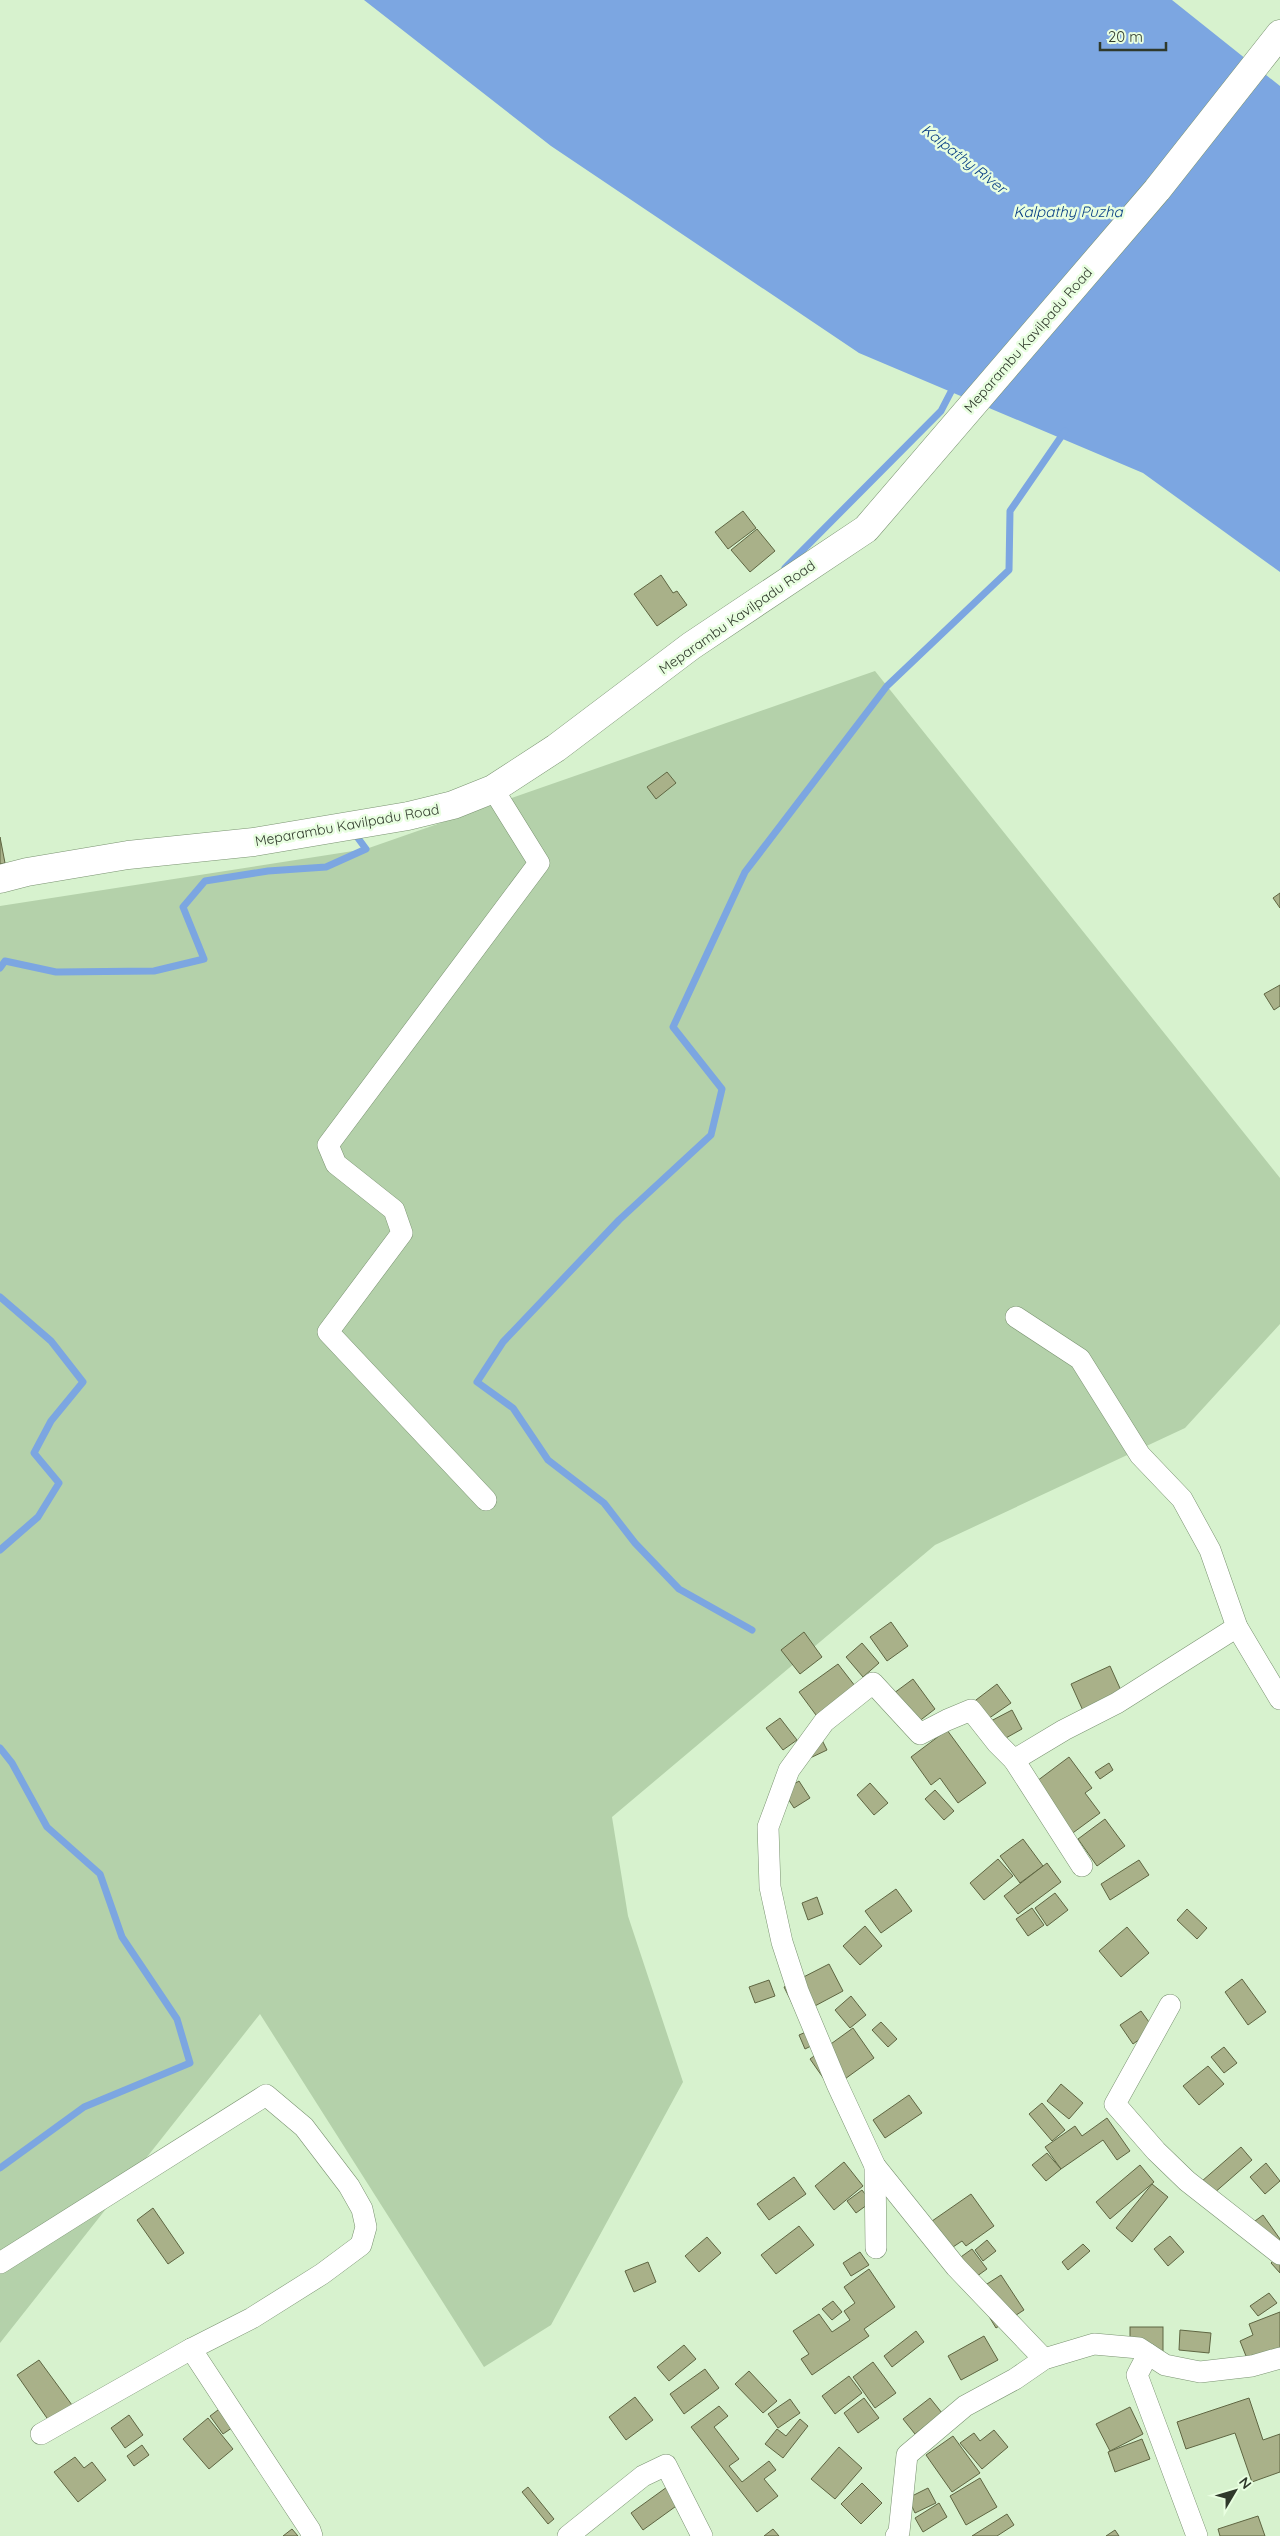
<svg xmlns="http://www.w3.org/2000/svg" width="1280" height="2536" font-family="Quicksand,sans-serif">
	<rect width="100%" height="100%" fill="#d7f2ce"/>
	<polygon fill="#b4d1aa" points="875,671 1280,1178 1280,1324 1185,1428 935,1545 612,1817 628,1916 683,2082 551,2325 484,2367 260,2014 0,2343 0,906 366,849"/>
	<polygon fill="#7ca6e1" points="364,0 1172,0 1280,86 1280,572 1143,473 859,353 551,146"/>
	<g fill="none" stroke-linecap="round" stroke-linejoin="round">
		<g stroke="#7ca6e1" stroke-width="7">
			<polyline points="785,568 941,411 955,384"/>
			<polyline points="0,968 5,961 56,972 154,971 204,959 183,907 205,881 268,871 326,867 366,849 355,834"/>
			<polyline points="0,1297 51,1341 83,1382 51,1421 34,1453 59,1483 38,1517 0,1550"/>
			<polyline points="752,1630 679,1589 635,1543 604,1503 548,1460 513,1408 477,1382 503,1342 619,1220 711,1135 722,1089 673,1027 745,872 887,686 1009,570 1010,511 1065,431"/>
			<polyline points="0,1748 12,1763 47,1827 100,1874 122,1937 177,2019 190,2063 84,2107 0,2168"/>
		</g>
	</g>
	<g fill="#a9b189" stroke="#5f6642">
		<polygon points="743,511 756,528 728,549 715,532"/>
		<polygon points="757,529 775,551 750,572 731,550"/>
		<polygon points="661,575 673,593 677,591 687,605 657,626 634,594"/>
		<polygon points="667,772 676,783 656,799 647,787"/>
		<polygon points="0,837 5,863 0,864"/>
		<polygon points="1280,893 1280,908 1273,898"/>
		<polygon points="1280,985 1280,1006 1274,1010 1264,994"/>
		<polygon points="891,1622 908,1646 887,1661 870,1637"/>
		<polygon points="804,1632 822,1657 800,1674 781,1650"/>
		<polygon points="862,1643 879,1663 863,1677 846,1657"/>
		<polygon points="838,1664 855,1686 816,1715 799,1692"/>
		<polygon points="1110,1666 1128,1706 1089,1724 1071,1684"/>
		<polygon points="913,1679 935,1709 909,1729 886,1699"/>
		<polygon points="997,1684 1011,1703 985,1721 972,1703"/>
		<polygon points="1012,1710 1022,1729 997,1743 987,1723"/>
		<polygon points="780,1718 797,1740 783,1750 766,1728"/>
		<polygon points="947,1730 986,1783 958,1803 940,1778 931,1785 911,1757"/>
		<polygon points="822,1740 827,1750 810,1758"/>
		<polygon points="1069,1757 1092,1788 1085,1793 1100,1813 1070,1835 1033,1784"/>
		<polygon points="1109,1763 1113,1770 1100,1779 1095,1772"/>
		<polygon points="799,1781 810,1798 794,1808 783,1791"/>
		<polygon points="870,1783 888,1803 874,1815 857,1795"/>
		<polygon points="935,1790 954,1811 944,1820 925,1799"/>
		<polygon points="1105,1819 1125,1846 1097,1866 1078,1839"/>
		<polygon points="1023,1839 1043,1866 1020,1883 1000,1856"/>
		<polygon points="998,1859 1013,1876 984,1900 970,1883"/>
		<polygon points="1139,1860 1149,1875 1110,1900 1101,1884"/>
		<polygon points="1047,1863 1061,1882 1018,1914 1004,1896"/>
		<polygon points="896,1889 912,1911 881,1933 865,1911"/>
		<polygon points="1055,1893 1068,1910 1047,1926 1035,1908"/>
		<polygon points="817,1897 823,1914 808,1920 802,1903"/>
		<polygon points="1032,1908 1044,1925 1028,1936 1016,1919"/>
		<polygon points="1187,1909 1207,1928 1197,1939 1177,1920"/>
		<polygon points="865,1926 882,1946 860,1965 843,1946"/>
		<polygon points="1127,1927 1149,1953 1121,1977 1099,1951"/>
		<polygon points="829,1964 843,1991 798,2015 784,1987"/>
		<polygon points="1242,1979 1266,2012 1248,2025 1225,1992"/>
		<polygon points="769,1980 775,1996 755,2003 749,1987"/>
		<polygon points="851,1996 866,2015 850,2028 835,2010"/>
		<polygon points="1141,2011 1154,2029 1133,2044 1120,2025"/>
		<polygon points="881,2022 897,2039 888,2047 872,2030"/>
		<polygon points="853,2028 874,2058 831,2089 810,2059"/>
		<polygon points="813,2029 819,2042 805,2049 799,2035"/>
		<polygon points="1224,2047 1237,2063 1224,2073 1211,2057"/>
		<polygon points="1208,2066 1224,2084 1199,2105 1183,2086"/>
		<polygon points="1061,2084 1083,2103 1069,2119 1047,2101"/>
		<polygon points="909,2095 922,2113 885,2138 873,2120"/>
		<polygon points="1042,2103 1065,2130 1052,2141 1029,2114"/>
		<polygon points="1107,2118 1130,2151 1117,2160 1103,2140 1061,2169 1045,2147 1075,2126 1082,2136"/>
		<polygon points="1241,2147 1252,2160 1213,2194 1202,2181"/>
		<polygon points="1047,2153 1061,2169 1046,2181 1032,2165"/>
		<polygon points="844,2162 863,2186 834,2210 815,2186"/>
		<polygon points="1266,2163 1280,2181 1265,2194 1250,2177"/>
		<polygon points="1140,2165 1154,2182 1110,2219 1096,2202"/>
		<polygon points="794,2177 806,2194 769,2220 757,2204"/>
		<polygon points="1152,2184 1168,2197 1132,2242 1116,2228"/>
		<polygon points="862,2190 871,2202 856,2213 847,2201"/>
		<polygon points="971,2194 994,2226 966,2246 962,2241 941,2255 922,2228"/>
		<polygon points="153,2208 184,2253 168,2264 137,2220"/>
		<polygon points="1263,2215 1280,2239 1280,2243 1247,2227"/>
		<polygon points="799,2226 814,2245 776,2274 761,2255"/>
		<polygon points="1170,2236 1184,2252 1168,2266 1154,2249"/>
		<polygon points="707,2237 721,2253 699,2272 685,2256"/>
		<polygon points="987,2240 996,2251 983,2261 975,2250"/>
		<polygon points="1083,2244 1090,2251 1068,2270 1062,2262"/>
		<polygon points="972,2249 987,2269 966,2284 951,2264"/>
		<polygon points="860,2252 869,2265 851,2276 843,2263"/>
		<polygon points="1280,2254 1280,2273 1271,2263"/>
		<polygon points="648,2262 656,2282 634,2292 625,2271"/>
		<polygon points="869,2269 895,2307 864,2329 869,2336 812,2375 801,2359 809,2354 793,2331 819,2314 832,2332 850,2320 844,2311 855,2303 844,2287"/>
		<polygon points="1001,2275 1024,2310 996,2328 982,2305 976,2291"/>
		<polygon points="1269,2293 1277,2303 1258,2316 1250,2306"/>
		<polygon points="833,2301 842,2312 832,2320 822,2309"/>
		<polygon points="1280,2312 1280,2349 1248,2361 1240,2341 1253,2335 1249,2324"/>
		<rect x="1130" y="2327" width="33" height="25"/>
		<polygon points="1180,2330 1211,2333 1209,2353 1179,2350"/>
		<polygon points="916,2331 924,2342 892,2367 884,2356"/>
		<polygon points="984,2336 998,2360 961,2380 948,2356"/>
		<polygon points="684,2345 696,2359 669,2381 657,2367"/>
		<polygon points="39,2360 72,2405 49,2421 17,2375"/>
		<polygon points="873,2362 896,2393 875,2408 853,2377"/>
		<polygon points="705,2369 719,2388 684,2414 670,2394"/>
		<polygon points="749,2371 777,2401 763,2413 735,2384"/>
		<polygon points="849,2376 862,2393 835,2414 822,2396"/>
		<polygon points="635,2397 653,2420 626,2440 609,2417"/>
		<polygon points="864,2398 879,2418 858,2433 844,2413"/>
		<polygon points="930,2398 942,2413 915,2434 903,2419"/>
		<polygon points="1249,2398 1263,2440 1280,2434 1280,2472 1252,2482 1235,2433 1186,2449 1177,2422"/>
		<polygon points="790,2399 800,2413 778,2428 768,2414"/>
		<polygon points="226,2404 239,2423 223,2434 210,2416"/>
		<polygon points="719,2406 728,2416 714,2427 739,2459 729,2466 742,2482 769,2461 776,2470 764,2479 778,2496 757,2512 691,2427"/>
		<polygon points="1130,2407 1143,2434 1110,2451 1096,2424"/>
		<polygon points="129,2415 143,2435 125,2448 111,2428"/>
		<polygon points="208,2418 233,2449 209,2469 183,2439"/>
		<polygon points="800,2419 808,2426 783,2458 765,2444 777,2429 786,2436"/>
		<polygon points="994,2430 1008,2447 982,2469 960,2443 974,2433 980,2441"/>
		<polygon points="953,2436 980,2473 952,2492 926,2455"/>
		<polygon points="1142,2439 1150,2459 1115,2472 1108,2452"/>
		<polygon points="142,2445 149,2455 134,2466 127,2456"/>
		<polygon points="839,2447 862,2468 835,2499 811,2479"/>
		<polygon points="75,2457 84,2468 92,2462 106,2480 78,2502 54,2472"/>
		<polygon points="980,2478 997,2507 966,2525 950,2496"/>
		<polygon points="862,2483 882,2503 861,2524 841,2504"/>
		<polygon points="528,2487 554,2519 548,2524 522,2492"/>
		<polygon points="667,2487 679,2504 643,2530 631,2513"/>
		<polygon points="928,2488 936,2503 915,2513 908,2498"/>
		<polygon points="939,2503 947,2517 923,2532 915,2518"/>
		<polygon points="1007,2514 1014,2525 997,2536 972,2536"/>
		<polygon points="1258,2516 1265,2536 1220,2536 1218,2529"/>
		<polygon points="292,2529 298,2536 283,2536"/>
		<polygon points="773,2529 779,2536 764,2536"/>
		<polygon points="1115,2530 1119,2536 1106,2536"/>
	</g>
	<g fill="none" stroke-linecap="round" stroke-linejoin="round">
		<defs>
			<g id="street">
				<polyline points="1016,1317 1080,1359 1140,1455 1182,1499 1210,1550 1237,1627 1280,1699"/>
				<polyline points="486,1500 328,1332 402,1233 394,1210 336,1164 328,1145 539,863 493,789"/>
				<polyline points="1014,1760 1082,1866"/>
				<polyline points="1170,2005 1115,2104 1156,2151 1187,2181 1280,2254"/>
				<polyline points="875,2166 876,2248"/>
				<polyline points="0,2263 266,2095 304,2127 349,2186 362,2209 366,2227 361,2245 322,2274 252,2318 191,2349 310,2530 312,2536"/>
				<polyline points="1148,2354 1137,2375 1197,2536"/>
				<polyline points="1044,2359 956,2267 875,2166 837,2084 798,1991 782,1942 770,1887 768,1827 789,1770 824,1722 873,1683 920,1734 947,1720 971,1710 997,1743 1014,1760 1064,1730 1117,1703 1237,1627"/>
				<polyline points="41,2434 191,2349"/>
				<polyline points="568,2536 643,2476 666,2465 702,2536"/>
				<polyline points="896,2536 899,2532 907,2455 965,2406 1015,2379 1044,2359 1094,2344 1139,2348 1165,2365 1200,2372 1252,2366 1280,2358"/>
			</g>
			<polyline id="secondary" points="0,879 27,872 128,855 254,842 408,816 453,805 493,789 556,748 691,646 866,529 1157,190 1280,34"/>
		</defs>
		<use href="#street" stroke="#7a9371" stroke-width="22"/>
		<use href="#secondary" stroke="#7a9371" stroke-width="29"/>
		<use href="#street" stroke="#fff" stroke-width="21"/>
		<use href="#secondary" stroke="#fff" stroke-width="28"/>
	</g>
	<g text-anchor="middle" stroke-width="5" stroke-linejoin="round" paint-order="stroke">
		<g font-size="14" fill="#2f392b" stroke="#e8fee0">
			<text transform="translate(1028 340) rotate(-49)" y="5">Meparambu Kavilpadu Road</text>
			<text transform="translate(737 617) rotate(-35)" y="5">Meparambu Kavilpadu Road</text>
			<text transform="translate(347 825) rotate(-10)" y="5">Meparambu Kavilpadu Road</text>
		</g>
		<g font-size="15" font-style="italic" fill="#073e84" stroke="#e8fee0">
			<text transform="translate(964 159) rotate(38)" y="5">Kalpathy River</text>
			<text x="1068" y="217">Kalpathy Puzha</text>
		</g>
	</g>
	<g transform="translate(1235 2491) rotate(52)" stroke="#e8fee0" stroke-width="4" paint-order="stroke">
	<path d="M0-4L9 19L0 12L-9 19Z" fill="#2f392b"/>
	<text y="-8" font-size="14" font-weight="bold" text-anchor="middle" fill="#2f392b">N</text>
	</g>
	<path d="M1100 42v8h66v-8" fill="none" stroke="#2f392b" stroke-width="2.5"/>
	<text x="1108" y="42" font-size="15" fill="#2f392b" stroke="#e8fee0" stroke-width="4" paint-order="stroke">20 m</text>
</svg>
